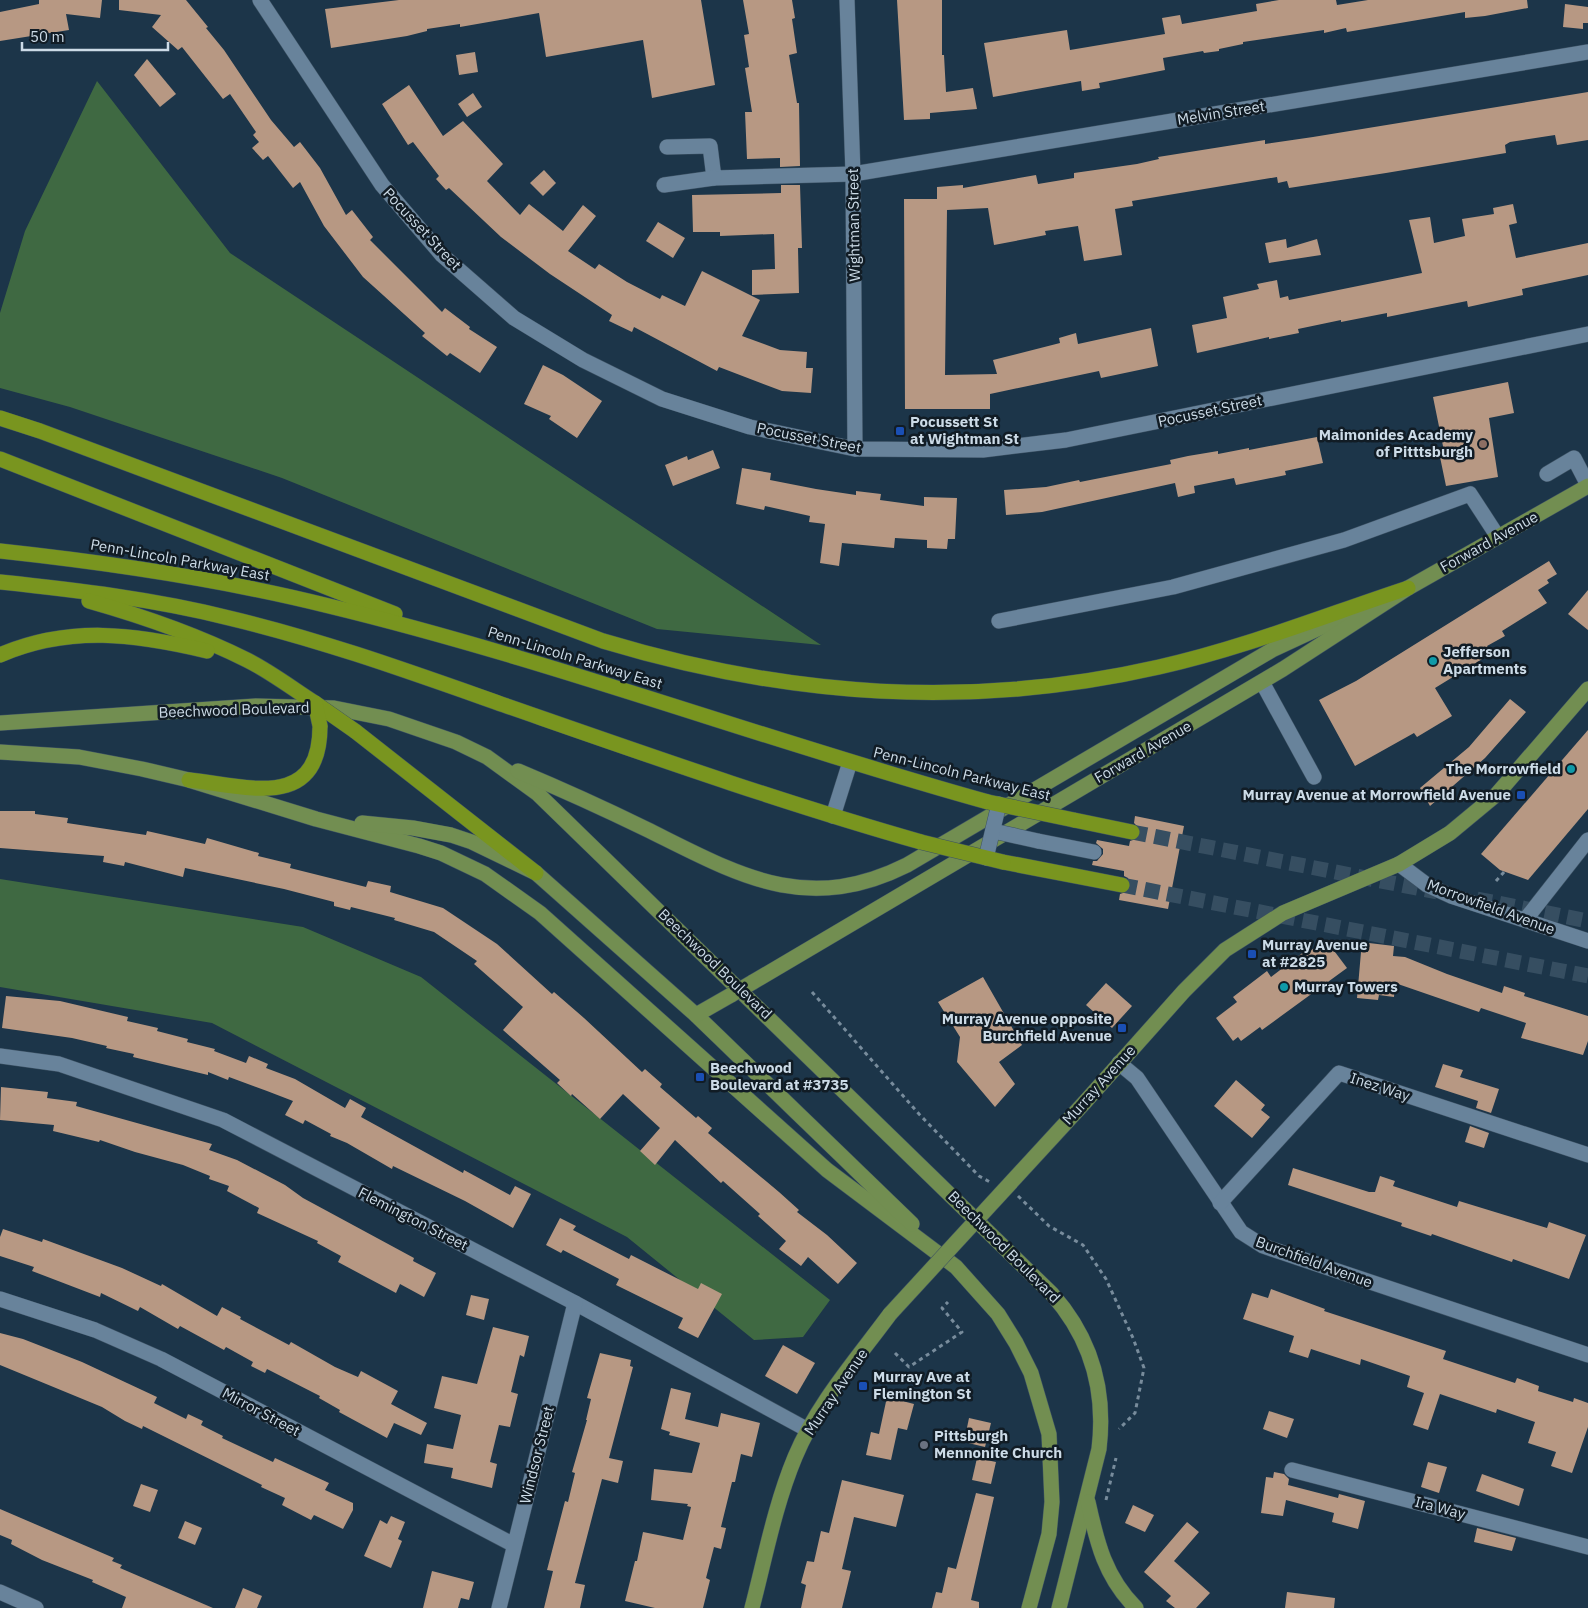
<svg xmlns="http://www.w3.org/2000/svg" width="1588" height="1608" font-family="'IBM Plex Sans',sans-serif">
	<rect width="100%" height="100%" fill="#1c3549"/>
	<g fill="#3f6942">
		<polygon points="97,81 230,253 821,645 657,629 282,478 70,407 0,388 0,313 25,231"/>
		<polygon points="0,879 303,927 421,977 830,1300 803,1337 754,1340 627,1237 212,1023 0,987"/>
	</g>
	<g fill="#b79883">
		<polygon points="39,0 102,0 100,18 66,14 69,30 0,41 0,12 39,4"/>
		<polygon points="119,0 186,0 208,27 206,28 224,50 271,120 294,147 300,142 320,168 346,215 352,210 373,237 370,240 442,312 445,308 470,327 469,329 497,347 480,373 450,353 447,356 422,336 425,333 363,277 324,226 300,182 293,188 268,156 263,160 252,148 259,142 253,135 256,132 230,94 223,99 182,47 178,50 152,27 161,15 119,10"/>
		<polygon points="399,0 701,0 715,85 652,98 643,40 546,57 539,13 460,27 460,24 427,29 427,31 407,36 331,48 325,9"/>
		<polygon points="743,0 792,0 795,18 792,19 797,53 789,55 797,103 799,103 800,166 780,167 780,158 747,159 745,112 752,112 745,68 749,67 744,35 749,34"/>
		<polygon points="897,0 942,0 942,55 944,55 946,92 973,88 977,109 930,113 930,119 904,120"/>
		<polygon points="1279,0 1336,0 1337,5 1368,0 1527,0 1528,8 1485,16 1465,18 1465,12 1347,32 1346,28 1324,33 1324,30 1243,42 1243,44 1219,49 1219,51 1204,53 1203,51 1163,58 1165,70 1099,83 1100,88 1082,91 1081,81 993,97 984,43 1067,30 1070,50 1165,34 1162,18 1180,15 1182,24 1257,11 1256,4"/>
		<polygon points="1565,4 1588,7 1588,23 1583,23 1583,29 1563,27"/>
		<polygon points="475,52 478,72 459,75 456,55"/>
		<polygon points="147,59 176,94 160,107 134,75"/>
		<polygon points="409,85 443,136 463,121 503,164 487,181 520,215 529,204 563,231 583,205 596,216 568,251 595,269 599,264 627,282 660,299 662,295 685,306 702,271 760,300 742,336 780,350 807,352 806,368 813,368 811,393 782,391 719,367 717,371 634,327 632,332 609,321 612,315 550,274 501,237 449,188 446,190 436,179 439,176 413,142 408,145 382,104"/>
		<polygon points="1588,92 1588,140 1557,145 1555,135 1510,142 1505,145 1506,153 1386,173 1289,188 1287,181 1278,183 1277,177 1132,201 1133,206 1115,209 1122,255 1084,261 1078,226 1045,231 1046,235 994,245 988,208 947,210 945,375 997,374 993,360 1060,343 1059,338 1076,333 1078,344 1151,328 1158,366 1101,378 1099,371 990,394 990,409 905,409 904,199 937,199 937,187 963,185 963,188 1036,175 1038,184 1074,178 1074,173 1137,164 1159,159 1158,157 1265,140 1265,144 1313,137"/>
		<polygon points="473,93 482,107 467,117 458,104"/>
		<polygon points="544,170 556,183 543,196 530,183"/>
		<polygon points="781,185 800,185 802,248 798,248 799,293 752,295 752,270 775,269 774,234 720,236 720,232 693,232 692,195 781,193"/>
		<polygon points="1513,204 1517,223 1509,225 1516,258 1588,243 1588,275 1522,289 1523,295 1468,307 1467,301 1387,317 1387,313 1341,322 1341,320 1298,329 1299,333 1269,339 1269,337 1197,353 1192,325 1227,318 1223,297 1259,289 1257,284 1277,280 1280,298 1288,296 1289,300 1422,273 1409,220 1430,217 1434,243 1465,236 1462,219 1494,214 1493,208"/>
		<polygon points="658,222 685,238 673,258 646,241"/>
		<polygon points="1286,239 1287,248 1317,239 1321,255 1269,263 1265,243"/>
		<polygon points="543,365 563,375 602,401 577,438 549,419 551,416 524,404"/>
		<polygon points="1508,382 1514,413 1489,418 1498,477 1446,486 1440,457 1445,456 1433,397"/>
		<polygon points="1317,437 1323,463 1285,471 1286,475 1236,485 1234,478 1194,486 1195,493 1178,497 1175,483 1042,512 1006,515 1004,490 1046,487 1079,480 1080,482 1171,464 1170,460 1188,456 1218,451 1218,454 1249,448 1249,450"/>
		<polygon points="713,450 720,468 673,486 665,465 687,456 688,460"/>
		<polygon points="742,468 771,473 770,480 816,489 856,495 856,491 881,494 880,500 924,506 924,497 957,498 955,539 948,539 947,549 927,548 927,540 895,538 894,548 842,543 839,566 820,563 825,524 809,522 810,516 765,506 764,510 736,504"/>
		<polygon points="1549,561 1557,574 1547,580 1549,583 1538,590 1547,603 1502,631 1505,636 1487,646 1492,653 1435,688 1452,716 1417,737 1414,733 1355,766 1319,700 1356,681"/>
		<polygon points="1588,590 1588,630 1568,614"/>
		<polygon points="1510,699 1526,712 1485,758 1430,806 1420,788 1469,747"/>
		<polygon points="1588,730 1588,809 1528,880 1500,870 1481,854"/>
		<polygon points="0,811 35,811 35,814 68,818 67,823 146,835 147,831 205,844 207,838 259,853 258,856 291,864 290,868 366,887 368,881 391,886 390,892 443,908 497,944 552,994 554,992 584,1018 642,1072 645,1069 662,1084 660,1087 696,1118 698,1116 712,1128 708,1133 779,1192 799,1210 797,1212 827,1235 857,1263 838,1284 808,1257 801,1266 779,1249 786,1241 758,1216 760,1214 723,1181 721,1183 675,1140 655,1165 640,1151 660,1128 623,1094 600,1119 572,1094 571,1096 557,1083 560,1080 503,1030 523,1007 474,964 477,961 434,932 394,920 395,918 351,907 350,910 334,906 334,902 284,889 185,868 183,877 125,862 124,866 103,862 104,856 0,848"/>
		<polygon points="1135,816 1184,826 1168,909 1119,900 1120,894 1129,891 1131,886 1128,878 1124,876 1124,871 1092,865 1093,861 1097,861 1103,854 1103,849 1096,843 1097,840 1129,846 1130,841 1139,838 1141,830 1134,823"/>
		<polygon points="1326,940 1347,968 1262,1030 1260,1027 1241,1041 1238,1037 1233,1041 1216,1018 1237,1002 1233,997 1267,971 1271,977 1305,951 1307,953"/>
		<polygon points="1369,943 1394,946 1393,956 1405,957 1447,974 1502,993 1504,986 1525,993 1524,996 1588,1016 1588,1041 1583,1055 1521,1038 1526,1023 1481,1008 1479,1012 1395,983 1394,997 1379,995 1378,1000 1357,998 1361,952 1368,952"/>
		<polygon points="983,977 1022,1045 999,1062 1015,1084 995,1107 957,1062 960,1037 938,1002"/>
		<polygon points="1106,983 1132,1006 1112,1028 1086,1005"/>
		<polygon points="6,996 60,1001 128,1017 127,1021 158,1028 157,1031 188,1039 187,1042 215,1049 214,1051 246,1063 249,1056 268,1064 266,1068 295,1079 345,1108 350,1099 366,1108 361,1117 463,1173 464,1170 510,1195 515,1186 531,1194 513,1228 465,1201 393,1166 392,1169 347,1143 330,1136 331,1134 305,1120 303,1124 285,1115 293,1101 267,1091 229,1077 228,1080 208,1072 208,1075 133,1057 134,1054 106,1048 107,1046 72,1038 2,1028"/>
		<polygon points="1443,1064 1463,1070 1460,1077 1499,1089 1491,1113 1476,1108 1478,1101 1435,1087"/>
		<polygon points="1236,1080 1265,1105 1261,1110 1270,1117 1252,1138 1214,1106"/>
		<polygon points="1,1087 48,1092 47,1098 77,1102 76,1106 212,1144 209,1150 237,1160 285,1185 303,1198 414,1258 413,1261 436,1273 424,1297 400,1284 396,1293 338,1262 341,1256 317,1243 318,1241 257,1213 259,1208 227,1191 229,1186 209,1179 210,1176 183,1165 135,1152 100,1140 99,1142 53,1131 54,1125 0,1120"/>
		<polygon points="1470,1126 1489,1133 1484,1148 1465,1142"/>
		<polygon points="1293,1168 1369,1192 1375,1192 1380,1176 1395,1181 1393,1186 1457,1207 1459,1201 1547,1228 1549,1222 1586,1235 1569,1279 1513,1259 1512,1262 1432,1234 1431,1236 1401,1226 1402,1223 1288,1185"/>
		<polygon points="560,1218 576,1226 573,1230 629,1259 631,1255 698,1289 701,1283 722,1294 698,1338 678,1328 683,1318 616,1285 619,1279 563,1250 561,1253 546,1245"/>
		<polygon points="3,1229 42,1242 43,1239 122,1268 161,1286 162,1284 217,1316 222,1307 241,1317 240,1319 289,1345 291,1342 335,1367 358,1377 361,1371 398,1391 391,1404 427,1423 421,1435 394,1423 387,1438 339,1412 340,1410 319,1398 320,1396 267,1369 265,1373 251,1366 253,1362 226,1347 224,1350 180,1326 178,1329 140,1307 138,1311 101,1293 100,1297 32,1271 34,1267 0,1256 0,1237"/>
		<polygon points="1271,1289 1325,1309 1324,1311 1446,1351 1443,1359 1515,1383 1517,1378 1539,1386 1538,1391 1573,1402 1574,1398 1588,1403 1588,1427 1572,1473 1551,1466 1556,1452 1528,1443 1535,1422 1497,1409 1496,1413 1440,1394 1428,1430 1413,1425 1424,1393 1407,1387 1410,1376 1361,1359 1360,1365 1311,1349 1308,1358 1289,1352 1294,1336 1243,1319 1252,1293 1268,1298"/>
		<polygon points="471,1295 489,1299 484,1320 466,1315"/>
		<polygon points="493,1327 529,1336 524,1357 520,1355 511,1392 518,1394 510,1427 499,1425 490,1462 497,1464 492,1488 451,1478 453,1468 424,1463 427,1444 453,1449 461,1415 434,1408 442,1376 477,1384"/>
		<polygon points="0,1333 23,1339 82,1362 157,1397 154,1403 186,1419 188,1414 203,1421 201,1425 223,1436 222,1438 273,1462 275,1458 329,1483 325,1490 353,1503 353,1510 343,1529 314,1515 311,1520 282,1505 285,1498 261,1487 262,1485 143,1426 142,1429 125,1421 102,1407 0,1365"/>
		<polygon points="783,1345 815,1363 797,1394 765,1376"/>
		<polygon points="600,1353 631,1360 630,1366 633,1367 609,1458 623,1461 618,1483 602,1479 575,1583 585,1585 580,1608 544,1608 553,1571 547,1570 565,1501 568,1502 575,1473 572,1472 587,1420 586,1420 591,1399 587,1398"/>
		<polygon points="671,1388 691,1393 685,1419 718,1427 721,1413 760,1423 752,1457 741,1454 735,1482 732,1482 721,1527 726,1528 721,1549 714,1547 706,1578 710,1580 703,1608 655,1608 625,1601 635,1561 637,1561 643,1532 683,1540 691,1507 687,1506 688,1504 651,1500 654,1469 692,1473 700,1443 669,1435 670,1432 661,1429"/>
		<polygon points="887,1397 914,1404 907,1430 898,1428 891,1460 866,1455 871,1432 879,1434"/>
		<polygon points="1269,1411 1294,1419 1287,1438 1263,1429"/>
		<polygon points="969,1418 991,1423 985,1447 964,1442"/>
		<polygon points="977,1458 996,1462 991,1484 972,1480"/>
		<polygon points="1428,1462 1447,1467 1439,1493 1421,1487"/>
		<polygon points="1274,1472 1284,1474 1289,1479 1288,1485 1338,1498 1339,1494 1365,1501 1358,1529 1332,1522 1334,1513 1286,1500 1283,1516 1261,1513 1266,1477 1273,1478"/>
		<polygon points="1482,1474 1524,1489 1519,1506 1476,1491"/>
		<polygon points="842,1480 904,1495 896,1527 854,1517 842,1569 851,1571 842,1608 801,1608 806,1585 801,1583 807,1561 814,1562 821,1531 829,1533"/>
		<polygon points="141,1484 158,1490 150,1512 133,1506"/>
		<polygon points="976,1493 994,1497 971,1600 979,1602 979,1608 932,1608 936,1592 942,1593 948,1567 956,1569"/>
		<polygon points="1133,1505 1154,1515 1145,1532 1125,1523"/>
		<polygon points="0,1509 114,1558 112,1561 122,1565 120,1568 213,1608 122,1608 126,1597 92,1582 93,1580 42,1560 11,1544 12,1540 0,1535"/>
		<polygon points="391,1516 405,1522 398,1539 402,1541 391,1568 364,1556 380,1520 387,1524"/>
		<polygon points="185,1521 202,1528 195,1545 178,1538"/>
		<polygon points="1187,1522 1199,1532 1174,1561 1210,1593 1196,1608 1175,1608 1166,1601 1171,1596 1144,1572"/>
		<polygon points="1477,1528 1516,1538 1512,1551 1474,1542"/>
		<polygon points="432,1571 474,1582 469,1600 461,1598 458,1608 423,1608"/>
		<polygon points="243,1588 262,1596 257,1608 235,1608"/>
		<polygon points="1287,1592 1335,1598 1334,1608 1285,1608"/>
	</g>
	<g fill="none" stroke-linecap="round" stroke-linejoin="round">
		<g stroke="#364e61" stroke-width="15" stroke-dasharray="15 8" stroke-linecap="butt">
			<polyline points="1132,832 1437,892"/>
			<polyline points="1122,885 1588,976"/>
			<polyline points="1477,899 1588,921"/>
		</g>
		<defs>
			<g id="minor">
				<polyline points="260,0 382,185 442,255 514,318 583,360 662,399 750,427 855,449 983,450 1066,440 1588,334"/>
				<polyline points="847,0 853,174 855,449"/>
				<polyline points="667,147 710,146 714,178 853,174 1588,52"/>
				<polyline points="664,185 714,178"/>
				<polyline points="1547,474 1574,458 1588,485"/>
				<polyline points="999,621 1173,587 1344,540 1470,494 1498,537"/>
				<polyline points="1262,682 1314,777"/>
				<polyline points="833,816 850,762"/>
				<polyline points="1038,841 1094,852"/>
				<polyline points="1399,864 1427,885 1451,896 1588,941"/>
				<polyline points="1525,920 1588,840"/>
				<polyline points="0,1056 59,1064 223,1120 575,1303 808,1430"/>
				<polyline points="1119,1063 1137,1078 1241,1232 1263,1246 1588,1355"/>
				<polyline points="1220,1203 1339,1073 1588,1155"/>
				<polyline points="0,1299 95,1330 161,1359 514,1545"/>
				<polyline points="1292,1470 1588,1547"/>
				<polyline points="0,1592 36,1608"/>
				<polyline points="499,1608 575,1303"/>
			</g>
			<g id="major">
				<path d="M0,723L256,706L334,708L389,719L456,742L487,757L538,794L1052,1294C1091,1338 1106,1391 1099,1449L1059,1608"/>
				<polyline points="0,752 79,757 142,769 189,780 316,819 419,846 441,853 485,874 540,913 827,1170 956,1267 998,1314 1016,1343 1031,1373 1049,1434 1052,1502 1049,1534 1029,1608"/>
				<path d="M518,771C561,789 603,808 646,829C737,874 805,916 907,865L1272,650L1354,612"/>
				<polyline points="362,823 413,828 451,835 472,842 536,873 696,1015 912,1224"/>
				<polyline points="753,982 1283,669 1408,588 1588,486"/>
				<polyline points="696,1015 731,995"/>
				<polyline points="1085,1102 1184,991 1225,950 1283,913 1399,864 1450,833 1497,794 1588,689"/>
				<path d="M1088,1502C1097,1543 1105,1577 1136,1608"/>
				<path d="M752,1608C765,1558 775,1505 795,1457C817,1404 856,1360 890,1314"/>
			</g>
			<g id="highway">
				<path d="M0,418L40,431L603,641C789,697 970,710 1159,667C1244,648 1326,615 1408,588"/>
				<polyline points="0,459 395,614"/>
				<path d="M0,551C111,563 221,579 329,606C552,660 767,741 988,802"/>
				<path d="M0,582C76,590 154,599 229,618C322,640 413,673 504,705C642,753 780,802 921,842"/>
				<path d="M89,601C142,616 197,635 247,660C271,672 293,689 315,703"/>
				<path d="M0,655C70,625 135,634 207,651"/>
				<polyline points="355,731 536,873"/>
				<path d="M189,780C246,786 320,812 320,726"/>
				<polyline points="1074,820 1132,832"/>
				<polyline points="1003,862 1122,885"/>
			</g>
		</defs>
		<use href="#minor" stroke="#3c5163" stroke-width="16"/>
		<use href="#major" stroke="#3c5163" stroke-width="16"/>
		<use href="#highway" stroke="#3c5163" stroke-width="16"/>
		<g stroke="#788c9c" stroke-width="3" stroke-dasharray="4 4" stroke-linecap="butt">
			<polyline points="1496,881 1505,871"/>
			<polyline points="812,992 919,1114 979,1176 990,1182"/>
			<polyline points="1018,1196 1049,1226 1083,1245 1106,1279 1133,1338 1144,1368 1135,1413 1119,1429"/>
			<polyline points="895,1353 909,1367 962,1332 942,1308 948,1302"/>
			<polyline points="1106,1500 1116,1458"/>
		</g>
		<use href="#minor" stroke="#68839b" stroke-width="15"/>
		<use href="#major" stroke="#728e51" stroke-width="15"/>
		<use href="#highway" stroke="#79951f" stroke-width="15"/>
		<defs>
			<g id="minor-bridge">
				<polyline points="993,831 1038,841"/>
				<polyline points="986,858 999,804"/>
			</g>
			<g id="major-bridge">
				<polyline points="731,995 753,982"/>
				<polyline points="890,1314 1085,1102"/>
			</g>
			<g id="highway-bridge">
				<polyline points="315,703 355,731"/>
				<polyline points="315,703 320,726"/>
				<polyline points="988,802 1074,820"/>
				<polyline points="921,842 1003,862"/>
			</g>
		</defs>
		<use href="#minor-bridge" stroke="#3c5163" stroke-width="16" stroke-linecap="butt"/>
		<use href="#major-bridge" stroke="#3c5163" stroke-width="16" stroke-linecap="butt"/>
		<use href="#highway-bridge" stroke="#3c5163" stroke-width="16" stroke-linecap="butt"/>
		<use href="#minor-bridge" stroke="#68839b" stroke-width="15"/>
		<use href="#major-bridge" stroke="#728e51" stroke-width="15"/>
		<use href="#highway-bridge" stroke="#79951f" stroke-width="15"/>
	</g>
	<g fill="#1a4fb4" stroke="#111c25" stroke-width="2">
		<rect x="895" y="426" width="10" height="10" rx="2.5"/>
		<rect x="1516" y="790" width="10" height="10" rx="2.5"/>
		<rect x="1247" y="949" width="10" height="10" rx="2.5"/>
		<rect x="1117" y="1023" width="10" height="10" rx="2.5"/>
		<rect x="695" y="1072" width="10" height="10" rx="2.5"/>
		<rect x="858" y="1381" width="10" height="10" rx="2.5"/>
	</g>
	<circle fill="#8d6e63" stroke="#111c25" stroke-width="2" cx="1483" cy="444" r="5"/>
	<g fill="#0f9aa8" stroke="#111c25" stroke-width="2">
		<circle cx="1433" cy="661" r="5"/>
		<circle cx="1571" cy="769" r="5"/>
		<circle cx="1284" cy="987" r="5"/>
	</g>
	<circle fill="#6b7280" stroke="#111c25" stroke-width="2" cx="924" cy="1445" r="5"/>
	<g text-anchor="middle" stroke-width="5" stroke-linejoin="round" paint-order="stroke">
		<g font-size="15" fill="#ccdbe7" stroke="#111c25">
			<text transform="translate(1221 113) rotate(-9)" y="5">Melvin Street</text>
			<text transform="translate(854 225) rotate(-91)" y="5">Wightman Street</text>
			<text transform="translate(422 229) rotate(47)" y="5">Pocusset Street</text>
			<text transform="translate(1210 411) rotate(-12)" y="5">Pocusset Street</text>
			<text transform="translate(809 438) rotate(11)" y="5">Pocusset Street</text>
			<text transform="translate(1489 542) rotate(-29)" y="5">Forward Avenue</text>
			<text transform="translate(180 560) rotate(10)" y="5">Penn-Lincoln Parkway East</text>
			<text transform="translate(575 658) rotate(17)" y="5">Penn-Lincoln Parkway East</text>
			<text transform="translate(234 710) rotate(-2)" y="5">Beechwood Boulevard</text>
			<text transform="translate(1143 752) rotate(-30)" y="5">Forward Avenue</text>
			<text transform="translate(962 774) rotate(14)" y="5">Penn-Lincoln Parkway East</text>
			<text transform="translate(1491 907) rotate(20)" y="5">Morrowfield Avenue</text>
			<text transform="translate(715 964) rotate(44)" y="5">Beechwood Boulevard</text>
			<text transform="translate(1099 1085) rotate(-48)" y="5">Murray Avenue</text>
			<text transform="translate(1380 1087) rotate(18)" y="5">Inez Way</text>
			<text transform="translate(413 1219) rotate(27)" y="5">Flemington Street</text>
			<text transform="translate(1004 1247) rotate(45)" y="5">Beechwood Boulevard</text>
			<text transform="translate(1314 1262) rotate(20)" y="5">Burchfield Avenue</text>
			<text transform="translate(836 1392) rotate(-56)" y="5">Murray Avenue</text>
			<text transform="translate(261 1412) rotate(28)" y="5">Mirror Street</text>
			<text transform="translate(537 1455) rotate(-76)" y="5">Windsor Street</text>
			<text transform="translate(1440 1508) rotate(15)" y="5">Ira Way</text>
		</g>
		<g font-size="15" font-weight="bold" fill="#ccdbe7" stroke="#111c25" text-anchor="start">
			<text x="910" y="427">Pocussett St<tspan x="910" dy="17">at Wightman St</tspan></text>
			<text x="1473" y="440" text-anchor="end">Maimonides Academy<tspan x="1473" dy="17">of Pitttsburgh</tspan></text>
			<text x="1443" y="657">Jefferson<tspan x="1443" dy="17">Apartments</tspan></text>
			<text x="1561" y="774" text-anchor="end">The Morrowfield</text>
			<text x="1511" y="800" text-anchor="end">Murray Avenue at Morrowfield Avenue</text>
			<text x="1262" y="950">Murray Avenue<tspan x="1262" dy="17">at #2825</tspan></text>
			<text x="1294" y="992">Murray Towers</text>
			<text x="1112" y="1024" text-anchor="end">Murray Avenue opposite<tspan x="1112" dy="17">Burchfield Avenue</tspan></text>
			<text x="710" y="1073">Beechwood<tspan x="710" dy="17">Boulevard at #3735</tspan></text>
			<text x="873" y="1382">Murray Ave at<tspan x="873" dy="17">Flemington St</tspan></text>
			<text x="934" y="1441">Pittsburgh<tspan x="934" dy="17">Mennonite Church</tspan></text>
		</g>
	</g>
	<path d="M22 42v8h146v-8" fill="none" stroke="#ccdbe7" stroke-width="2.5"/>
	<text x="30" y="42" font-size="15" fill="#ccdbe7" stroke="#111c25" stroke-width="4" paint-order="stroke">50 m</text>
</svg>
